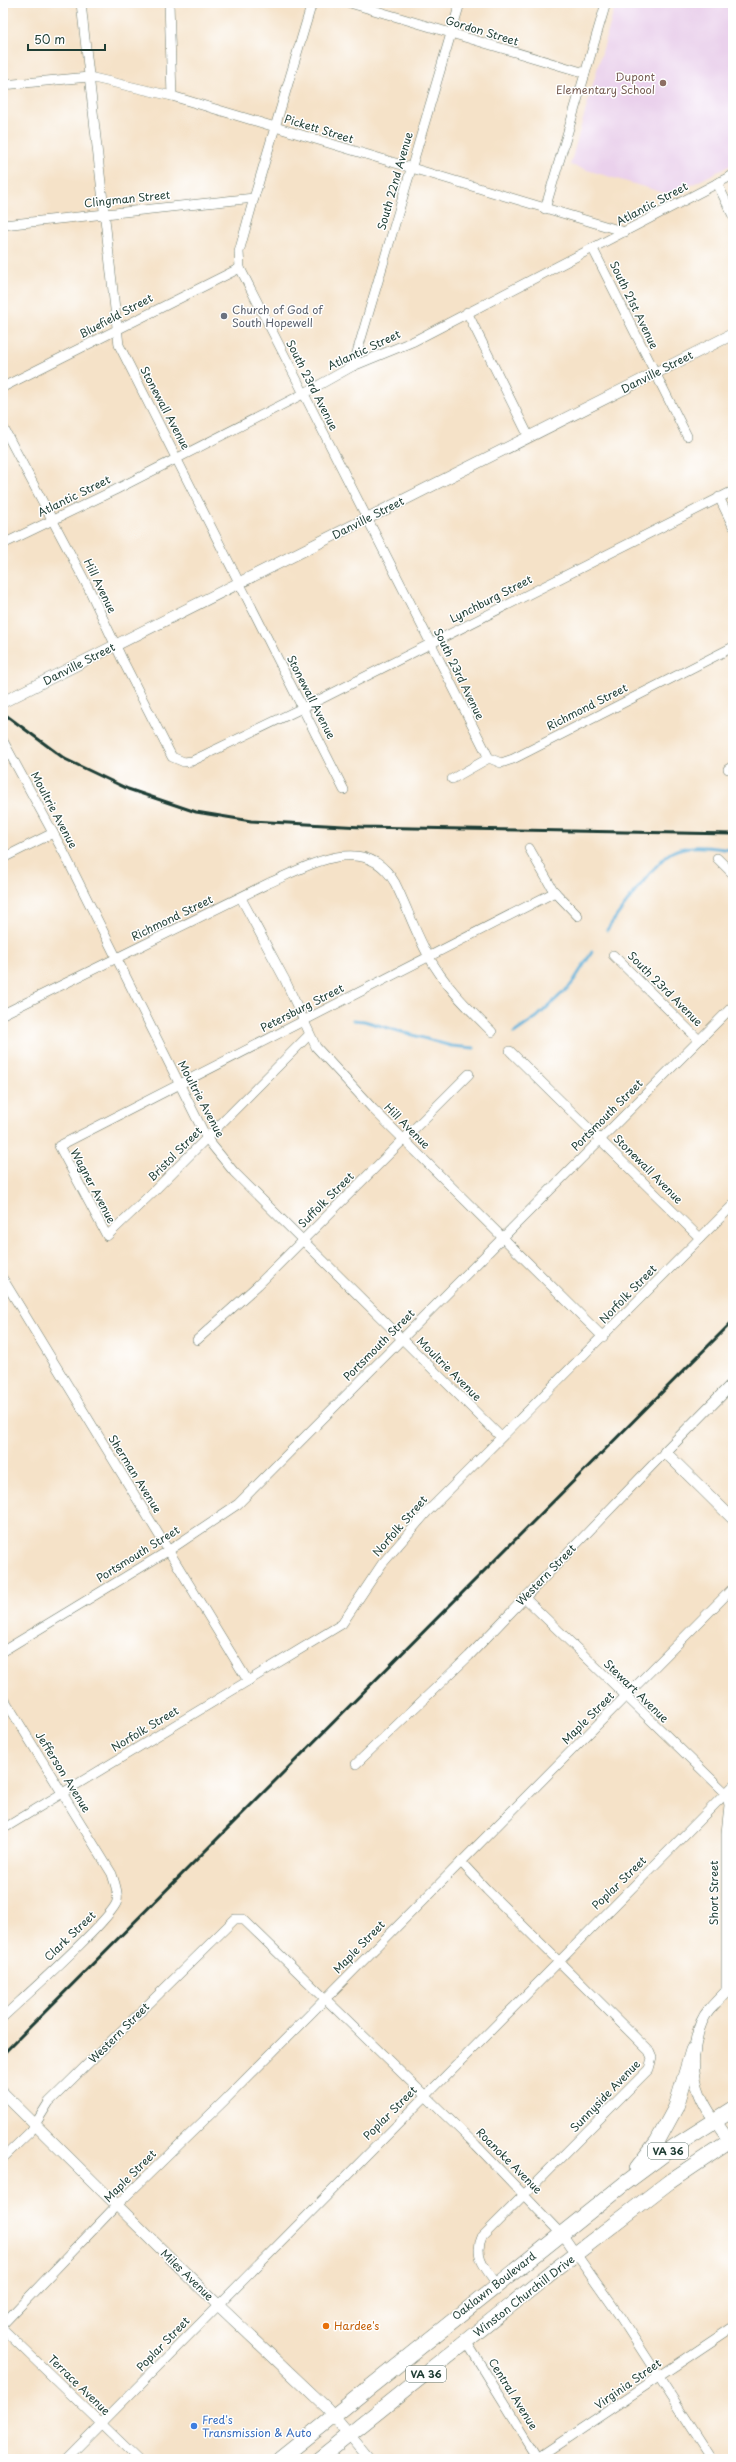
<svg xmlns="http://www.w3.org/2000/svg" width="736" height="2462" font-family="'Playpen Sans',sans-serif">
	<rect width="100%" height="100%" fill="#fff"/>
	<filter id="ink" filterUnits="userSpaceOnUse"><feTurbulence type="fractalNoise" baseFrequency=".025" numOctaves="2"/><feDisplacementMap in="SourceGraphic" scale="8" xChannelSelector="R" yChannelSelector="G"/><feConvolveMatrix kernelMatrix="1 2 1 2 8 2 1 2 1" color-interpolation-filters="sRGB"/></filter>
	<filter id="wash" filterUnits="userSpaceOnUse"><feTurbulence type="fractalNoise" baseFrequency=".012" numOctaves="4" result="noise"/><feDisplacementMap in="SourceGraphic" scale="16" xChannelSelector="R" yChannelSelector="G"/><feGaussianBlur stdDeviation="0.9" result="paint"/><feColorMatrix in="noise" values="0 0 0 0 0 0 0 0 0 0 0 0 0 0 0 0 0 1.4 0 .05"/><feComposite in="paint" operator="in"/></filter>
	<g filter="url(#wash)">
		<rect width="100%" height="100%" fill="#f5e2c8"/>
		<polygon fill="#ead1ec" points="616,3 733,3 733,164 671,195 570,165"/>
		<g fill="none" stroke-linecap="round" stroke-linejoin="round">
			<g stroke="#5aacd5" stroke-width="3">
				<path d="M607,930C617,915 659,858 672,852C690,843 714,848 733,850"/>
				<polyline points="353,1020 364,1021 451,1046 474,1048"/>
				<polyline points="514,1033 537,1017 571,985 592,952"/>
			</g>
		</g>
	</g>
	<g filter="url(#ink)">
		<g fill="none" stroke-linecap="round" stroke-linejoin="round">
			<defs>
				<g id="minor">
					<polyline points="81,3 119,345 344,790"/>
					<polyline points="169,3 172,96"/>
					<polyline points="312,3 254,198 239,252 240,268 489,758"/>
					<polyline points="350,3 585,73"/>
					<polyline points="3,85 89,77 172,96 625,232"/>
					<polyline points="717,183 733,216"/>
					<polyline points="545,209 606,3"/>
					<polyline points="3,225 254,198"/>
					<polyline points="593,249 687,436"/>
					<polyline points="467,312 529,437"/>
					<polyline points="353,366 460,3"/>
					<polyline points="3,387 240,268"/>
					<polyline points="3,427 89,589 122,659 172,757 184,762 192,761 323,698 733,491"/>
					<polyline points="719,497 733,526"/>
					<polyline points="3,544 115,490 303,394 353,366 414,341 733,175"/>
					<polyline points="3,741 64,853 207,1139 234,1172 501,1437"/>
					<polyline points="728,769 733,766"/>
					<polyline points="452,779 489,758 501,763 513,759 733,647"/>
					<polyline points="529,848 553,890 578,916"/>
					<polyline points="3,858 53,833"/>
					<polyline points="717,858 733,874"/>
					<polyline points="241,898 285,980 316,1047 373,1109 603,1337"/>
					<polyline points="613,955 699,1040"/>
					<path d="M3,1014L269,883C308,866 366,831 395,883C407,907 415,932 428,955C444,985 468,1008 492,1032"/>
					<polyline points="309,1035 153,1192 107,1236 59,1146 555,892"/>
					<polyline points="510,1051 700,1238"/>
					<polyline points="3,1279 248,1681"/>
					<polyline points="197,1340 258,1285 469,1074"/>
					<polyline points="525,1598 733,1800"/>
					<polyline points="3,1651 168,1551 238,1504 733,1006"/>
					<path d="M3,1697L112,1874C114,1882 119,1892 117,1901C114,1917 21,2000 3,2017"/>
					<polyline points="356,1764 469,1656 665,1452"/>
					<polyline points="3,1829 342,1624 382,1564 427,1512 733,1205"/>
					<path d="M461,1862L487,1890L649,2051L652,2058L649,2069L482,2237C473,2256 486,2269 497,2284"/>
					<polyline points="726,1993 726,1833 729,1805 726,1793"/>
					<polyline points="3,2158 31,2131 49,2102 235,1919 243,1919 476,2145 565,2238 619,2315 712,2459"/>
					<polyline points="3,2324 116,2206 224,2101 733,1588"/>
					<polyline points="3,2329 138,2459"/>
					<polyline points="466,2341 539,2459"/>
					<polyline points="66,2459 733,1786"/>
					<polyline points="536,2459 733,2327"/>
				</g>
				<g id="tertiary">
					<polyline points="3,702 733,334"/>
					<polyline points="733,1383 665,1452 733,1519"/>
					<polyline points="3,2093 218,2305 327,2408 369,2459"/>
					<path d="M729,2141C706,2110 686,2082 696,2041C698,2030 702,2018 709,2010C717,2001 725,1993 733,1985"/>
				</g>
				<g id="trunk">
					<polyline points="637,2168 657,2142 676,2107 693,2050"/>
					<polyline points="280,2459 624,2184 675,2146 733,2109"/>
					<polyline points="319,2459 552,2272 669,2182 733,2139"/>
				</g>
			</defs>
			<use href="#minor" stroke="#6a7768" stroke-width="10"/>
			<use href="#tertiary" stroke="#6a7768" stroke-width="12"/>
			<use href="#trunk" stroke="#6a7768" stroke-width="16"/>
			<use href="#minor" stroke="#fff" stroke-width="9"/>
			<use href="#tertiary" stroke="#fff" stroke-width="11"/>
			<use href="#trunk" stroke="#fff" stroke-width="15"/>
			<g stroke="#1f3d34" stroke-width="3">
				<polyline points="3,713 65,759 128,789 196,812 251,821 362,827 733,834"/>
				<polyline points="3,2054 733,1321"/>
			</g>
		</g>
	</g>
	<circle fill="#8d6e63" stroke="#fff" stroke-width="1.5" cx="663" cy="83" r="4"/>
	<circle fill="#6b7280" stroke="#fff" stroke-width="1.5" cx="224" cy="316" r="4"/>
	<circle fill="#e8710a" stroke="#fff" stroke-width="1.5" cx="326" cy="2326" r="4"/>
	<circle fill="#3f7fe0" stroke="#fff" stroke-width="1.5" cx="194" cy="2426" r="4"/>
	<g text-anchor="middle" stroke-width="3" stroke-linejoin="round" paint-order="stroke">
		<g fill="#fff" stroke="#627771" stroke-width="1">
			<rect x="648" y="2143" width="40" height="16" rx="3"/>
			<rect x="406" y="2366" width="40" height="16" rx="3"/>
		</g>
		<g font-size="10" font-weight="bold" fill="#1f3d34">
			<text x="668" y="2155">VA 36</text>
			<text x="426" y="2378">VA 36</text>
		</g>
		<g font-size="11" fill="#1f3d34" stroke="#fff">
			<text transform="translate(482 31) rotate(17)" y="4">Gordon Street</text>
			<text transform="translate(319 129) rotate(17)" y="4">Pickett Street</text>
			<text transform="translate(395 181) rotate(-74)" y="4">South 22nd Avenue</text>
			<text transform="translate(127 199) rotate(-6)" y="4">Clingman Street</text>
			<text transform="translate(652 204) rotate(-28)" y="4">Atlantic Street</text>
			<text transform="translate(634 305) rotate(64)" y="4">South 21st Avenue</text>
			<text transform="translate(116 316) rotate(-28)" y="4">Bluefield Street</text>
			<text transform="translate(364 350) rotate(-25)" y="4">Atlantic Street</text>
			<text transform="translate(657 372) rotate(-27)" y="4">Danville Street</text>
			<text transform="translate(312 385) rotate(63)" y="4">South 23rd Avenue</text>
			<text transform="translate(165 408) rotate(62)" y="4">Stonewall Avenue</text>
			<text transform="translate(74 496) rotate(-26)" y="4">Atlantic Street</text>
			<text transform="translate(368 518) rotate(-27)" y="4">Danville Street</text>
			<text transform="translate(100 586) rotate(64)" y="4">Hill Avenue</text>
			<text transform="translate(491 599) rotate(-27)" y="4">Lynchburg Street</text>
			<text transform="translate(79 664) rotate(-27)" y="4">Danville Street</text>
			<text transform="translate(459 674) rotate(64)" y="4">South 23rd Avenue</text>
			<text transform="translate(311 697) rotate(63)" y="4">Stonewall Avenue</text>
			<text transform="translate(587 707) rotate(-27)" y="4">Richmond Street</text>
			<text transform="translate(54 810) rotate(62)" y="4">Moultrie Avenue</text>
			<text transform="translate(172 918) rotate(-26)" y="4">Richmond Street</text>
			<text transform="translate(665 989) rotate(45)" y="4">South 23rd Avenue</text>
			<text transform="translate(302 1008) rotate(-27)" y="4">Petersburg Street</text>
			<text transform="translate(201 1099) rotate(62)" y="4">Moultrie Avenue</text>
			<text transform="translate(607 1115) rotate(-45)" y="4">Portsmouth Street</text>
			<text transform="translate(407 1126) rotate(45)" y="4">Hill Avenue</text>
			<text transform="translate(175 1154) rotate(-45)" y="4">Bristol Street</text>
			<text transform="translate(648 1169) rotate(45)" y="4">Stonewall Avenue</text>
			<text transform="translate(93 1186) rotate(62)" y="4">Wagner Avenue</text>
			<text transform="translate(326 1200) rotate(-45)" y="4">Suffolk Street</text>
			<text transform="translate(628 1294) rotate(-46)" y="4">Norfolk Street</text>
			<text transform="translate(379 1345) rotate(-45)" y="4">Portsmouth Street</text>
			<text transform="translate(449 1369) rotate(45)" y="4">Moultrie Avenue</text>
			<text transform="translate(135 1474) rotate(58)" y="4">Sherman Avenue</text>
			<text transform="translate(400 1526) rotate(-49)" y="4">Norfolk Street</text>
			<text transform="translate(138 1554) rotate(-32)" y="4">Portsmouth Street</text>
			<text transform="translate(546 1575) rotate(-46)" y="4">Western Street</text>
			<text transform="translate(636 1691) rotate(44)" y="4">Stewart Avenue</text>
			<text transform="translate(588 1718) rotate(-45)" y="4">Maple Street</text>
			<text transform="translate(145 1729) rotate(-31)" y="4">Norfolk Street</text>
			<text transform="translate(63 1772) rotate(58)" y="4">Jefferson Avenue</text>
			<text transform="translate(619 1883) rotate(-44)" y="4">Poplar Street</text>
			<text transform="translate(714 1893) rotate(-90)" y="4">Short Street</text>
			<text transform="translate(70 1936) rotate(-44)" y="4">Clark Street</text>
			<text transform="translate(359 1947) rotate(-46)" y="4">Maple Street</text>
			<text transform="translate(119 2033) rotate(-45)" y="4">Western Street</text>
			<text transform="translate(605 2096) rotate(-46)" y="4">Sunnyside Avenue</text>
			<text transform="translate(390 2113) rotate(-45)" y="4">Poplar Street</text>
			<text transform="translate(509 2161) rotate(45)" y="4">Roanoke Avenue</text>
			<text transform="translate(130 2176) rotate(-45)" y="4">Maple Street</text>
			<text transform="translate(187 2275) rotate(44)" y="4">Miles Avenue</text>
			<text transform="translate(494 2286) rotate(-38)" y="4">Oaklawn Boulevard</text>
			<text transform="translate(524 2296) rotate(-38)" y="4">Winston Churchill Drive</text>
			<text transform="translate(163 2344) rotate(-46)" y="4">Poplar Street</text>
			<text transform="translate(628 2384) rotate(-35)" y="4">Virginia Street</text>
			<text transform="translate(79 2385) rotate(44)" y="4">Terrace Avenue</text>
			<text transform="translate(513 2394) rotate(58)" y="4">Central Avenue</text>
		</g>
		<g font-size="11" fill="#785e54" stroke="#fff" text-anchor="end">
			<text x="655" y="81">Dupont<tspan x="655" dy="13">Elementary School</tspan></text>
		</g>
		<g font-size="11" fill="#5b616d" stroke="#fff" text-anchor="start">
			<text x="232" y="314">Church of God of<tspan x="232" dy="13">South Hopewell</tspan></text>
		</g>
		<g font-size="11" fill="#c56008" stroke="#fff" text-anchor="start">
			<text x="334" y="2330">Hardee's</text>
		</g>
		<g font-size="11" fill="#366cbe" stroke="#fff" text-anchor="start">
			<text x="202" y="2424">Fred's<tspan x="202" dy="13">Transmission &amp; Auto</tspan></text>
		</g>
	</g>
	<rect width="736" height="2462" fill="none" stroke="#fff" stroke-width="16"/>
	<path d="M28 44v6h77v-6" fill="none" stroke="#1f3d34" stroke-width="2"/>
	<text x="34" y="44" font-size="12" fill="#1f3d34" stroke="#ffffff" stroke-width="3" paint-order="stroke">50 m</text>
</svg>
